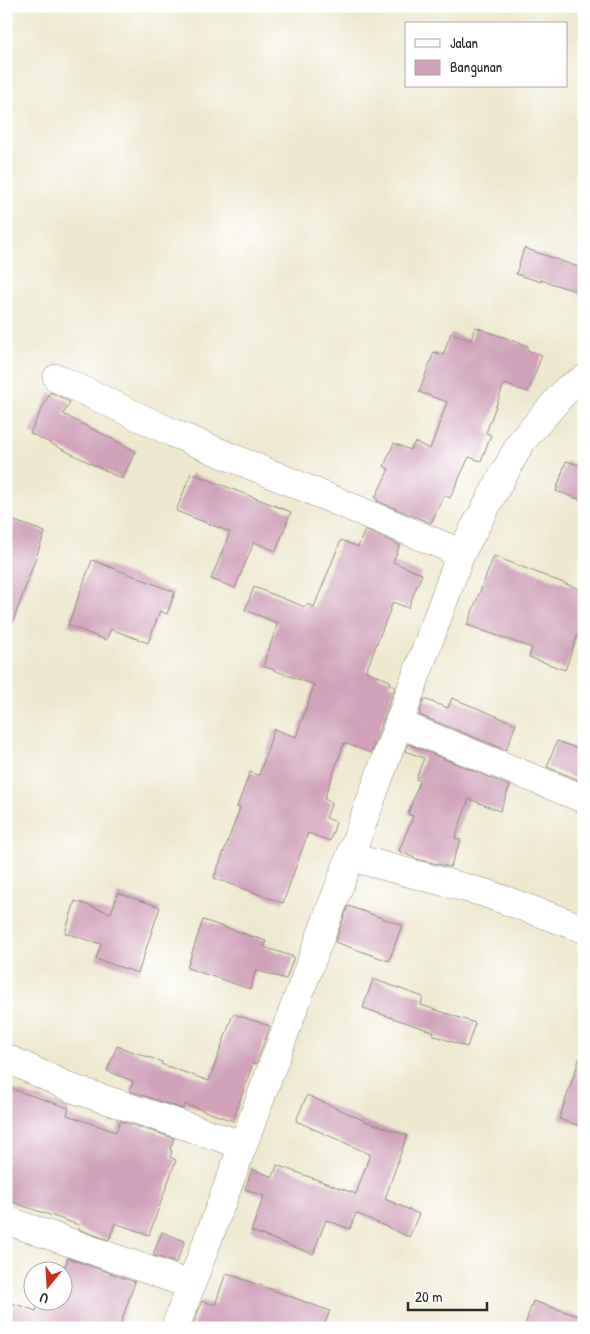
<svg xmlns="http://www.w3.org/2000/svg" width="590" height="1334" font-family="'Patrick Hand',sans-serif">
	<rect width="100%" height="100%" fill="#fff"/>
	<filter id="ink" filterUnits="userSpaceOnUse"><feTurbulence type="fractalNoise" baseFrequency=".02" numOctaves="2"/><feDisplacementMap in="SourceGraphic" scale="10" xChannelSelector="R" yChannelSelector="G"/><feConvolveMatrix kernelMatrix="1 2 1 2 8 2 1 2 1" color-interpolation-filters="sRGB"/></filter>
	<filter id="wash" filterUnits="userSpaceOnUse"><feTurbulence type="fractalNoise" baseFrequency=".0096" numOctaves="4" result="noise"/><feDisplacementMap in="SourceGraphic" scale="20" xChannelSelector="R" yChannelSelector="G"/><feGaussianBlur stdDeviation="1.12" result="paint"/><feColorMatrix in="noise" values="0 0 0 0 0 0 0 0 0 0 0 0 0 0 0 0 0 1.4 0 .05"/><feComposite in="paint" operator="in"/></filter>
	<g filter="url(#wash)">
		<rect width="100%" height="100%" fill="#ede8ce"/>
		<g id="blocks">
			<g fill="#d0a1b9">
				<polygon points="524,248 584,269 584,294 541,280 541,282 516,274"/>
				<polygon points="475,327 528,346 527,350 542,355 528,392 504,384 486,433 491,435 481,461 469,457 450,498 444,495 431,523 377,501 378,500 375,498 389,469 384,466 394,443 410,450 415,442 430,449 447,402 419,392 434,352 443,355 451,333 471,340"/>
				<polygon points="50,392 70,402 63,414 136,451 122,479 30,433"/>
				<polygon points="566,461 584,467 584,501 556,491"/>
				<polygon points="191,473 291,512 276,551 254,542 235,588 211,579 230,532 176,511"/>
				<polygon points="12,520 45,532 9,633 6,632 6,535"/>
				<polygon points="365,530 400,545 393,562 422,574 408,608 393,602 366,671 390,681 389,684 395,687 371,753 344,743 324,799 332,802 326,818 336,822 330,841 308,833 283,903 214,878 240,808 237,807 250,772 259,776 274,729 296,737 314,685 263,666 278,623 245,610 254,587 305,607 307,604 314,607 341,540 358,547"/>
				<polygon points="494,556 584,591 584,617 565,670 529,657 532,648 467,625"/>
				<polygon points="92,560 175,592 167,614 160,611 148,643 111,629 106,640 68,625"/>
				<polygon points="452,698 516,724 506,750 419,715 424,699 448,708"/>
				<polygon points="557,741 584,751 584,782 547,767"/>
				<polygon points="408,744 510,786 500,811 469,799 455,838 461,840 450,867 417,859 399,851 413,816 408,814 420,780 416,779 424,758 405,751"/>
				<polygon points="118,893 160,907 138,973 96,959 101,944 65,933 75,901 111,913"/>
				<polygon points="348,906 402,925 389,961 335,942"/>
				<polygon points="203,920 266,941 264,947 294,957 286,979 256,970 250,989 187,968"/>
				<polygon points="373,979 423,997 421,1005 475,1023 467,1047 433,1035 434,1032 363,1008"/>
				<polygon points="233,1014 270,1026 256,1064 253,1063 233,1121 185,1104 183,1109 130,1091 133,1081 107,1071 117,1046 162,1062 161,1064 209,1081"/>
				<polygon points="580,1057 584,1058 584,1127 559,1119"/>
				<polygon points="6,1087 69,1108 67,1115 116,1132 120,1121 174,1138 170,1150 172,1151 170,1157 176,1160 149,1235 115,1223 109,1240 78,1229 79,1225 6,1200"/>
				<polygon points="307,1095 365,1121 407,1135 385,1199 419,1214 409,1237 356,1213 350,1229 326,1220 313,1254 251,1231 264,1196 245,1189 252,1169 273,1177 277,1165 356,1194 370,1154 296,1121"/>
				<polygon points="162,1232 185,1241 176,1263 153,1255"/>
				<polygon points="68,1258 135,1282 119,1328 6,1328 6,1301 36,1311 39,1302 62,1302 62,1274"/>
				<polygon points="226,1273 330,1311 323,1328 192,1328 202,1301 215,1305"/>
				<polygon points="533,1301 584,1318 584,1328 524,1328"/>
			</g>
		</g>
	</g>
	<g filter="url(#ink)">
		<use href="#blocks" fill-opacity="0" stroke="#8c8a7c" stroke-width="1"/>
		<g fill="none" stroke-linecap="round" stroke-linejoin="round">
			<defs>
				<g id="minor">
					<polyline points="57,378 173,433 461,553"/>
					<polyline points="400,724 584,799"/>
					<polyline points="350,857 485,893 584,929"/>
					<polyline points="6,1058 71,1088 243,1145"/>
					<polyline points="6,1220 191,1285"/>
					<polyline points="175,1328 350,857 461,553 521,442 567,389 584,379"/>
				</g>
			</defs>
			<use href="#minor" stroke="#8c8a7c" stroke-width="29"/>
			<use href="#minor" stroke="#fff" stroke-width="28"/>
		</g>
	</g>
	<rect width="590" height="1334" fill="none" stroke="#fff" stroke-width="25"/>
	<rect x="405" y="22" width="162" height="65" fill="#ffffff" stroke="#aaaaaa"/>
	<rect x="415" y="39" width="25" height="8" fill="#ffffff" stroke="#aaaaaa"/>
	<text x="450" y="48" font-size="15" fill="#2b2b2b">Jalan</text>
	<rect x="415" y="60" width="25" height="15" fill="#d0a1b9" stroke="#aaaaaa"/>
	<text x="450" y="72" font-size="15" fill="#2b2b2b">Bangunan</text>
	<g transform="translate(48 1286) rotate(198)"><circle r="24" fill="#ffffff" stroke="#aaaaaa"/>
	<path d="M0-4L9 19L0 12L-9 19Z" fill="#c8321e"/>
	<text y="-8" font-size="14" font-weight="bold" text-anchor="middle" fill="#2b2b2b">U</text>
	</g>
	<path d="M408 1302v8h79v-8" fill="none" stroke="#2b2b2b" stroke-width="2.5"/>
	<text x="415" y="1302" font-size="15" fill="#2b2b2b" stroke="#ffffff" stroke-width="4" paint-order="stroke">20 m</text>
</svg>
